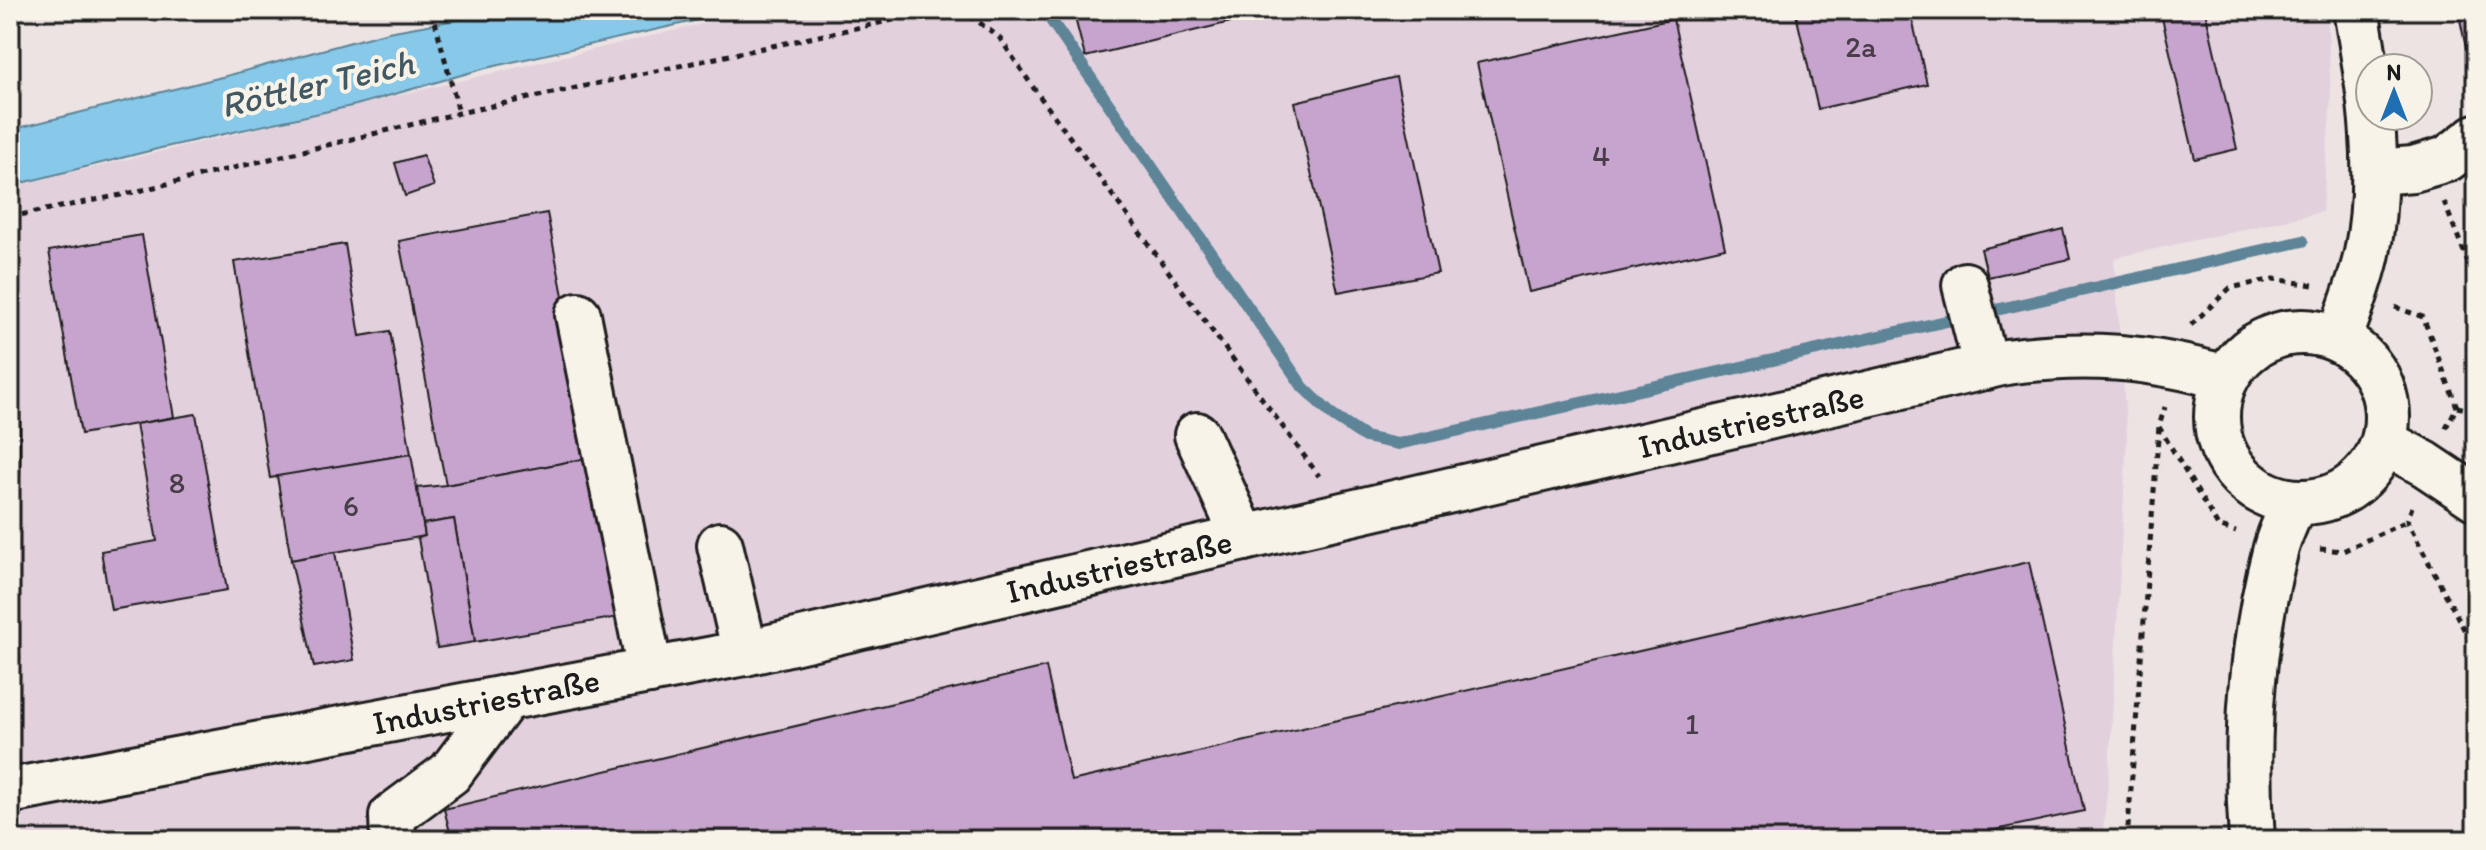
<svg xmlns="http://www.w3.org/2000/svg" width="2486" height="850" font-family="Itim,sans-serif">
	<rect width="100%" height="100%" fill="#ede3e3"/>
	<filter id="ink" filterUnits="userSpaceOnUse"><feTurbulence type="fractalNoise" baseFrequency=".0125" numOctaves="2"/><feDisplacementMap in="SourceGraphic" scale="16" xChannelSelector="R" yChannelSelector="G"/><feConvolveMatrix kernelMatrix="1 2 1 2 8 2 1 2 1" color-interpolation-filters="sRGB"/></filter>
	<g filter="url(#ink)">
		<polygon fill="#e2d0dd" points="761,10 2327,10 2331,100 2322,212 2114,258 2127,437 2109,774 2102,840 10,840 10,187"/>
		<polygon fill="#88c9e9" stroke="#5d8497" stroke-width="2" points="512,10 743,10 486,68 356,105 161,148 10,186 10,130 226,76 388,32"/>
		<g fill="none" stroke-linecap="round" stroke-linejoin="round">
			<polyline stroke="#5d8497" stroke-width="12" points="1044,10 1303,387 1333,416 1365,437 1398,444 2303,241"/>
		</g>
		<g fill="#c7a4ce" stroke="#1c1c1c" stroke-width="2">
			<polygon points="227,10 284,10 230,18"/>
			<polygon points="1073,10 1281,10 1085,57"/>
			<polygon points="1795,10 1910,10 1927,84 1818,109"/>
			<polygon points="2197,10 2205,10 2237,149 2195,159 2162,18"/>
			<polygon points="2458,10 2476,10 2476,46 2466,48"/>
			<polygon points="1673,19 1725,248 1529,292 1477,63"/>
			<polygon points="1396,77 1438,273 1338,292 1295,102"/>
			<polygon points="423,155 434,186 405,196 395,163"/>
			<polygon points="547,213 594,457 446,485 399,241"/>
			<polygon points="2063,229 2070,259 1988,277 1981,249"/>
			<polygon points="142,235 174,417 81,434 49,251"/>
			<polygon points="345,244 360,336 390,331 411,454 270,478 234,262"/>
			<rect x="10" y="395" width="10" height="79"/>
			<polygon points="196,414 227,590 111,610 101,551 157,541 136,424"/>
			<polygon points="411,454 425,536 291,560 277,476"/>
			<polygon points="594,457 624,616 475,642 454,519 423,524 417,488 446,485"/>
			<polygon points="454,519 475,642 437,648 418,538 425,536 423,524"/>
			<polygon points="335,552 354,660 314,667 291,560"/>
			<polygon points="2029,562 2084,811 1948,840 452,840 444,809 1046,667 1071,781"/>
			<polygon points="10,592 20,658 10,660"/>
		</g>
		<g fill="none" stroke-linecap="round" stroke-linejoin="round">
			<defs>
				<g id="minor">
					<polyline points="2376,172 2413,169 2447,159 2476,137"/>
					<polyline points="1965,285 1986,367"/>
					<polyline points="578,315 650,671"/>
					<circle cx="2302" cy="417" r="85"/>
					<path d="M2339,340C2349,311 2361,282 2367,253C2383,175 2370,87 2356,10"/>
					<polyline points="1197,435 1244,538"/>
					<polyline points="2384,442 2425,464 2476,498"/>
					<polyline points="720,545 745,653"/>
					<path d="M10,791L745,653L2006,362C2086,351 2148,356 2226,378"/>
					<polyline points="393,840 392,816 450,773 507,697"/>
					<path d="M2252,840C2245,743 2251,643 2276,548C2280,533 2288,517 2294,503"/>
				</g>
			</defs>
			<use href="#minor" stroke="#1c1c1c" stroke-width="50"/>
			<g stroke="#1c1c1c" stroke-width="5" stroke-dasharray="6 6" stroke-linecap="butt">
				<polyline points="432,10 459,113"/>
				<polyline points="2444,202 2476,282"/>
				<polyline points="10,217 126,194 459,113 903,18 962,10 999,37 1035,90 1319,476"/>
				<polyline points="2395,307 2423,317 2457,407 2445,429"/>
				<polyline points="2191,325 2230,288 2274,279 2313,285"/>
				<polyline points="2457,407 2476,411"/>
				<polyline points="2159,427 2218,526 2236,532"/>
				<polyline points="2412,507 2407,521 2476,652"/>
				<polyline points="2320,549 2343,551 2407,521"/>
				<polyline points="2127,840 2159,426 2165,407"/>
			</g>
			<use href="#minor" stroke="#f7f3e8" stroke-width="44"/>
		</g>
	</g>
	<g text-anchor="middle" stroke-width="8" stroke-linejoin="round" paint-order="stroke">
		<g font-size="30" fill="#473e48">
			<text x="1861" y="57">2a</text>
			<text x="1601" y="166">4</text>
			<text x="177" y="493">8</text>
			<text x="351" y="516">6</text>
			<text x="1692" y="734">1</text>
		</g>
		<g font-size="34" fill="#1c1c1c" stroke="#f7f3e8">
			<text transform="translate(1751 421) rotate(-13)" y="12">Industriestraße</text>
			<text transform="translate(1119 566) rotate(-13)" y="12">Industriestraße</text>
			<text transform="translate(486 701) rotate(-11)" y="12">Industriestraße</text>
		</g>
		<g font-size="36" font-style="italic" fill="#425964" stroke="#f7f3e8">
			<text transform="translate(317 83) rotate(-13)" y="13">Röttler Teich</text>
		</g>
	</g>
	<rect width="2486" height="850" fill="none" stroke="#f7f3e8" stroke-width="40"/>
	<rect x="20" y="20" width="2446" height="810" fill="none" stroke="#1c1c1c" stroke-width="3" filter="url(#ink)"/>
	<g transform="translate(2394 92)"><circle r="38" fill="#f7f3e8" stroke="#9f9d96" stroke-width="2"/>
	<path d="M0-6L14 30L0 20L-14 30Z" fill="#1f6fb2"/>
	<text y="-12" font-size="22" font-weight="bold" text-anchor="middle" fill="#1c1c1c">N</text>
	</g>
</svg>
